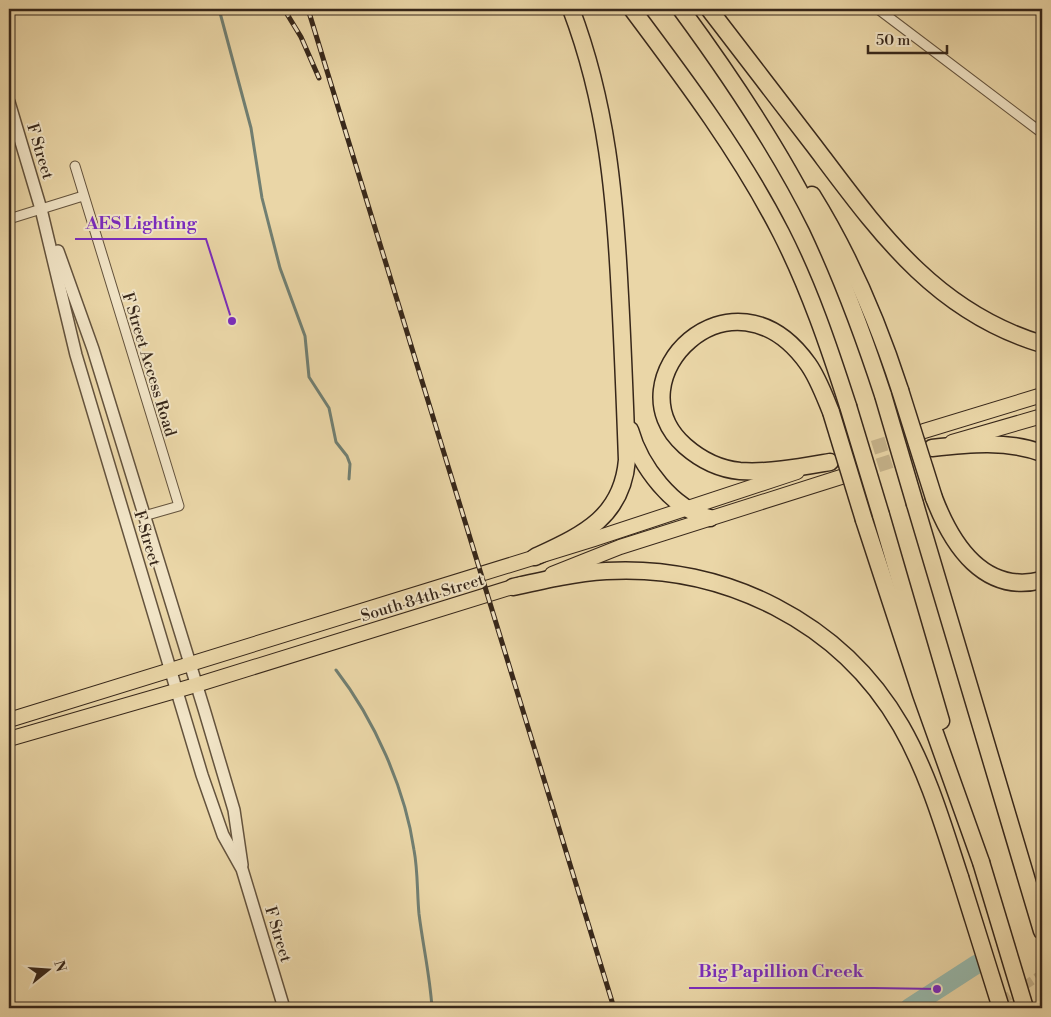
<svg xmlns="http://www.w3.org/2000/svg" width="1051" height="1017" font-family="'Libre Bodoni',serif">
	<rect width="100%" height="100%" fill="#ead6a7"/>
	<filter id="stains"><feTurbulence type="fractalNoise" baseFrequency=".004" numOctaves="4"/><feColorMatrix values="0 0 0 0 .2 0 0 0 0 .09 0 0 0 0 .02 0 0 0 .5 -.17"/></filter>
	<radialGradient id="worn" r=".72"><stop offset=".6" stop-color="#630" stop-opacity="0"/><stop offset="1" stop-color="#630" stop-opacity=".3"/></radialGradient>
	<g fill="none" stroke-linecap="round" stroke-linejoin="round">
		<g stroke="#717f72" stroke-width="3">
			<polyline points="219,9 251,128 262,198 280,268 305,336 309,377 329,408 336,442 347,456 350,464 349,479"/>
			<path d="M336,670C374,719 405,788 414,850C418,871 417,893 419,914C423,946 430,976 432,1008"/>
		</g>
		<polyline stroke="#98b9ac" stroke-width="19" points="909,1008 977,964"/>
		<polyline stroke="#c6b38b" stroke-width="9" stroke-dasharray="9 4.5" stroke-linecap="butt" points="991,1008 1042,974"/>
		<g stroke="#c6b38b" stroke-width="14" stroke-dasharray="14 7" stroke-linecap="butt">
			<polyline points="853,454 923,432"/>
			<polyline points="858,472 928,449"/>
		</g>
		<defs>
			<g id="minor">
				<polyline points="878,9 1042,133"/>
				<polyline points="75,166 179,506 144,516"/>
				<polyline points="9,219 83,196"/>
			</g>
			<g id="tertiary">
				<polyline points="9,102 41,209 76,355 202,775 223,835 242,869 284,1008"/>
				<polyline points="58,251 93,349 204,709 234,810 242,865"/>
			</g>
			<g id="primary">
				<polyline points="924,431 1042,395"/>
				<polyline points="952,442 1042,416"/>
				<polyline points="552,574 620,547 841,477"/>
				<polyline points="9,720 594,539 797,472"/>
				<polyline points="9,739 196,685 522,584"/>
			</g>
			<g id="motorway">
				<path d="M632,9C686,81 740,153 781,233C809,288 829,347 848,406"/>
				<path d="M681,9C731,77 779,148 817,225C843,280 864,337 883,395"/>
				<path d="M709,9C744,55 780,101 815,147C879,232 935,312 1042,344"/>
				<path d="M812,195C850,256 878,322 900,390"/>
				<path d="M630,430C640,466 673,510 710,518"/>
				<path d="M932,448C969,444 1007,440 1042,453"/>
				<path d="M830,462C801,467 770,473 740,471C719,469 701,460 685,446C610,380 732,257 808,364C818,378 824,395 831,412"/>
				<path d="M934,498C952,545 984,595 1042,580"/>
				<polyline points="915,504 1042,931"/>
				<polyline points="881,515 941,721"/>
				<polyline points="864,520 921,694 981,862"/>
				<path d="M535,557C582,535 622,518 627,460C625,405 623,351 620,296C615,196 607,104 571,9"/>
				<path d="M513,587C544,580 574,573 606,571C724,564 841,622 901,726C928,773 943,825 960,877"/>
			</g>
		</defs>
		<use href="#minor" stroke="#64533d" stroke-width="11"/>
		<use href="#tertiary" stroke="#64533d" stroke-width="14"/>
		<use href="#primary" stroke="#37271a" stroke-width="16"/>
		<use href="#motorway" stroke="#37271a" stroke-width="19"/>
		<use href="#minor" stroke="#f1e4c6" stroke-width="9"/>
		<use href="#tertiary" stroke="#f1e4c6" stroke-width="11"/>
		<use href="#primary" stroke="#ead6a7" stroke-width="14"/>
		<use href="#motorway" stroke="#ead6a7" stroke-width="16"/>
		<defs>
			<g id="rail">
				<polyline points="284,9 301,37 319,78"/>
				<polyline points="308,9 614,1008"/>
			</g>
		</defs>
		<use href="#rail" stroke="#37271a" stroke-width="5"/>
		<use href="#rail" stroke="#f1e4c6" stroke-width="3" stroke-dasharray="9" stroke-linecap="butt"/>
		<defs>
			<g id="motorway-bridge">
				<polyline points="900,390 934,498"/>
				<polyline points="883,395 915,504"/>
				<polyline points="848,406 881,515"/>
				<polyline points="831,412 864,520"/>
				<polyline points="981,862 1025,1008"/>
				<polyline points="960,877 1001,1008"/>
			</g>
		</defs>
		<use href="#motorway-bridge" stroke="#37271a" stroke-width="19" stroke-linecap="butt"/>
		<use href="#motorway-bridge" stroke="#ead6a7" stroke-width="16"/>
	</g>
	<g text-anchor="middle" stroke-width="4" stroke-linejoin="round" paint-order="stroke">
		<g font-size="16" fill="#37271a" stroke="#f1e4c6">
			<text transform="translate(41 151) rotate(73)" y="6">F Street</text>
			<text transform="translate(150 364) rotate(73)" y="6">F Street Access Road</text>
			<text transform="translate(148 538) rotate(73)" y="6">F Street</text>
			<text transform="translate(422 597) rotate(-17)" y="6">South 84th Street</text>
			<text transform="translate(279 934) rotate(73)" y="6">F Street</text>
		</g>
	</g>
	<path fill="none" stroke="#7b2cbf" stroke-width="2" d="M232 321L206 239H75M937 989L874 988H689"/>
	<g fill="#7b2cbf" stroke="#f1e4c6" stroke-width="2">
		<circle cx="232" cy="321" r="5"/>
		<circle cx="937" cy="989" r="5"/>
	</g>
	<g font-size="18" text-anchor="middle" font-weight="bold" fill="#7b2cbf" stroke="#f1e4c6" stroke-width="4" stroke-linejoin="round" paint-order="stroke">
		<text x="141" y="229">AES Lighting</text>
		<text x="781" y="977">Big Papillion Creek</text>
	</g>
	<rect width="1051" height="1017" fill="none" stroke="#ead6a7" stroke-width="30"/>
	<rect x="10" y="10" width="1031" height="997" fill="none" stroke="#37271a" stroke-width="2.5"/>
	<rect x="15" y="15" width="1021" height="987" fill="none" stroke="#37271a"/>
	<g transform="translate(48 970) rotate(73)" stroke="#f1e4c6" stroke-width="4" paint-order="stroke">
	<path d="M0-4L9 19L0 12L-9 19Z" fill="#37271a"/>
	<text y="-8" font-size="14" font-weight="bold" text-anchor="middle" fill="#37271a">N</text>
	</g>
	<path d="M868 45v8h79v-8" fill="none" stroke="#37271a" stroke-width="2.5"/>
	<text x="876" y="45" font-size="15" fill="#37271a" stroke="#f1e4c6" stroke-width="4" paint-order="stroke">50 m</text>
	<rect width="100%" height="100%" filter="url(#stains)"/>
	<rect width="100%" height="100%" fill="url(#worn)"/>
</svg>
